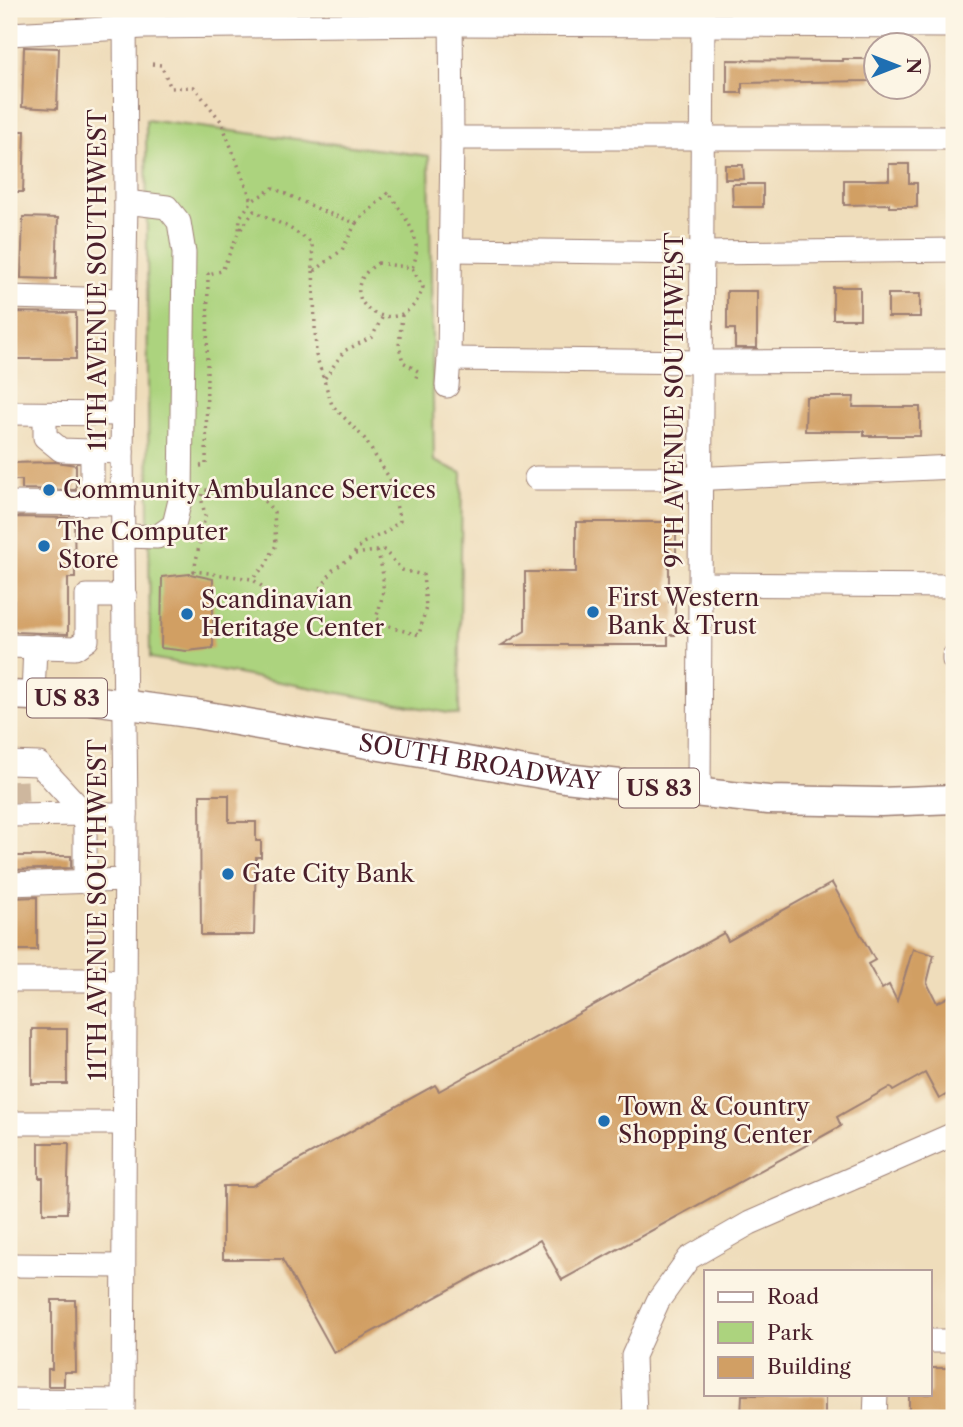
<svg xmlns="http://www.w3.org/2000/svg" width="963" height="1427" font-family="'Libre Caslon Text',serif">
	<rect width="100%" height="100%" fill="#fcf5e5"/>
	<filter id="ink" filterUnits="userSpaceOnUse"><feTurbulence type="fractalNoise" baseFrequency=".0143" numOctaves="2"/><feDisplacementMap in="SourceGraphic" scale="14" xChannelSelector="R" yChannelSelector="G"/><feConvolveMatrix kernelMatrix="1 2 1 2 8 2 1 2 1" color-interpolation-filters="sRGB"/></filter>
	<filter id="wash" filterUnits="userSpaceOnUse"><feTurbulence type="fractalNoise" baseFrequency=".00686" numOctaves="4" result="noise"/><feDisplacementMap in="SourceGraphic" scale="28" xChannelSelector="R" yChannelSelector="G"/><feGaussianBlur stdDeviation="1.57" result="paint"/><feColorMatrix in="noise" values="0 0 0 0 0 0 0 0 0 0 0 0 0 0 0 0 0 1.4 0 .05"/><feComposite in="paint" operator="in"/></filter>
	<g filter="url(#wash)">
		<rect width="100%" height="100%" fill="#efddbb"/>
		<polygon fill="#acd37e" stroke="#7b7954" stroke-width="2" points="146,120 429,156 434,461 462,473 459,715 150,658"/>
		<g id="blocks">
			<g fill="#d19f64">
				<polygon points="24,47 59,48 57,109 22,107"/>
				<polygon points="843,59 871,59 871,81 742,83 742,93 727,93 727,60 843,61"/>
				<polygon points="9,131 25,131 23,192 9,192"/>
				<polygon points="889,164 909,164 909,183 917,183 917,207 889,207 889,204 844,205 844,180 889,180"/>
				<polygon points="725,165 743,165 744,179 725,179"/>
				<polygon points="732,184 763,184 763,207 733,207"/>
				<polygon points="23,217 58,218 56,279 21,278"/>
				<rect x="833" y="287" width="27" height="32"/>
				<polygon points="727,291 757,291 757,348 735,348 735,329 727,329"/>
				<rect x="888" y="294" width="32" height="23"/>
				<polygon points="9,312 76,313 76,359 16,359 17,333 9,333"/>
				<polygon points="806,397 854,397 853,407 920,407 920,436 864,436 864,431 805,431"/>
				<polygon points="56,462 76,465 76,490 22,489 22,480 9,480 9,463"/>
				<polygon points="14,517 74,518 75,578 68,578 68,634 14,632"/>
				<polygon points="576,522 676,522 676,557 669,557 669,602 675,602 675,635 668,635 668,645 502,645 525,631 525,572 576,572"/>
				<polygon points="190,574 213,579 213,648 187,651 161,648 162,577"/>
				<polygon points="200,795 229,795 229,822 256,822 256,841 261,841 261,857 256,857 254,935 201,935"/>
				<polygon points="9,856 71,856 71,868 9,870"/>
				<polygon points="832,883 875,960 868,964 882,989 889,985 897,1001 913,949 934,955 927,983 937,1003 954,994 954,1090 939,1099 925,1073 893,1091 890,1087 837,1117 841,1126 562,1280 540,1240 334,1353 282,1259 223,1259 223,1186 252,1186 435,1085 439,1091 724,933 728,941"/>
				<polygon points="37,897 37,950 9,950 9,898"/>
				<rect x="32" y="1029" width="35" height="55"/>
				<polygon points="39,1143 69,1143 67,1213 43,1213 43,1178 39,1178"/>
				<polygon points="52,1300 75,1300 76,1372 64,1372 64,1386 48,1386 48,1369 52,1369"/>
				<polygon points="930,1368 954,1368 954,1418 909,1418 909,1394 930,1394"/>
				<polygon points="742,1395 825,1395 825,1418 741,1418"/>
			</g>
		</g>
	</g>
	<g filter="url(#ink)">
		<use href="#blocks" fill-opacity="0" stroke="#9c7e73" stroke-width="2"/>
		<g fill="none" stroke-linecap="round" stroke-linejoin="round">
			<polyline stroke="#ceb79e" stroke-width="23" stroke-dasharray="23 11" stroke-linecap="butt" points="16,781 17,802"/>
			<defs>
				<g id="minor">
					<polyline points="9,34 144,27 451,24 954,26"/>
					<polyline points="452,138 954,138"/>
					<polyline points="451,250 702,253 954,250"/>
					<polyline points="9,297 123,300"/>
					<polyline points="449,359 701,362 954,361"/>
					<polyline points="447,386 449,359 452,138 451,9"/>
					<polyline points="9,413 122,414"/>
					<polyline points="45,414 45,437 61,450 122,452"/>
					<polyline points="536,478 713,478 954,467"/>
					<polyline points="9,503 123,504"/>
					<polyline points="92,503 92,451"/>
					<polyline points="125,536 157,537 174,525 181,496 184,253 179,222 167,207 126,202"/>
					<polyline points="700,584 954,586"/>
					<polyline points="9,646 75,648 87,640 87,596 125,596"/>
					<polyline points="954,660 954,656"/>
					<polyline points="33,696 35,646"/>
					<polyline points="9,763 39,764 85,814 126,814"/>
					<polyline points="699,792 703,9"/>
					<polyline points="9,815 85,814 85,882"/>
					<polyline points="9,884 125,880"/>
					<polyline points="9,980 99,980 124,983"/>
					<polyline points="9,1123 124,1123"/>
					<polyline points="9,1265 123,1266"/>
					<polyline points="930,1341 954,1341"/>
					<polyline points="9,1400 123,1401"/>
					<polyline points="123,1418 126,814 122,452 126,202 125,9"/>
					<polyline points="635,1418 633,1356 658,1301 689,1258 750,1223 954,1134"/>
					<polyline points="875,1418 876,1394"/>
				</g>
				<g id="major">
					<path id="s1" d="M9,695L77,698L196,714L565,778L768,800L881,802L954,799"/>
				</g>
			</defs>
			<use href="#minor" stroke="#9c7e73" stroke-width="25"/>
			<use href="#major" stroke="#9c7e73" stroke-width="31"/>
			<g stroke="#9c7e73" stroke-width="3.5" stroke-dasharray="2 5" stroke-linecap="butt">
				<polyline points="152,64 161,65 171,88 194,87 221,121 252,201"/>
				<path d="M356,223L389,192C403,217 426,238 412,268"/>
				<polyline points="241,229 254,211 288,227 312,243 313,268"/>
				<path d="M378,263L412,268L423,287C404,350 322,298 378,263Z"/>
				<polyline points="402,315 399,346 403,362 418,371 416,378"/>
				<polyline points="325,378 344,351 372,337 383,316"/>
				<polyline points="200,466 206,465 208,274 205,271"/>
				<polyline points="202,496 205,490 233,494 257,493 274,512 276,545 265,566 252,579"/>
				<polyline points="202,501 205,516 194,571 252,579 291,608 311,603 333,570 350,558 363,543 386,532 400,521 390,479 364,438 332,405 316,355 313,268 316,270 342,250 356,223 325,212 273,188 252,201 240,217 239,231 222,271 208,274"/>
				<path d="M355,554L384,550L402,570L423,575L426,607L419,635L393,628L376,618C385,593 386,577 377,551"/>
			</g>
			<use href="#minor" stroke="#fff" stroke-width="23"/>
			<use href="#major" stroke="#fff" stroke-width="28"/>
		</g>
	</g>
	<g fill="#1f6fb2" stroke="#fcf5e5" stroke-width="2.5">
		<circle cx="49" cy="490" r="7"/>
		<circle cx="44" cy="546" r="7"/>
		<circle cx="593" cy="612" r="7"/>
		<circle cx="187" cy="614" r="7"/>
		<circle cx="228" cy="874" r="7"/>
		<circle cx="604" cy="1121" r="7"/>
	</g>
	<g text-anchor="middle" stroke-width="5" stroke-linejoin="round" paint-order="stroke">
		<g fill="#fcf5e5" stroke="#7f5f63" stroke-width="2">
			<rect x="27" y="678.5" width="80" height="39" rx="5"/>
			<rect x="619" y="768.5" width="80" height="39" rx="5"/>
		</g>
		<g font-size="23" font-weight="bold" fill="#4a1f2b">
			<text x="67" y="706">US 83</text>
			<text x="659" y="796">US 83</text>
		</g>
		<g font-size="24" fill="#4a1f2b" stroke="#fcf5e5">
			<text transform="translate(98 280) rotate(-90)" y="8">11TH AVENUE SOUTHWEST</text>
			<text transform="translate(675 400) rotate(-90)" y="8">9TH AVENUE SOUTHWEST</text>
			<text dy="8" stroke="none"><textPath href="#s1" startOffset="476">SOUTH BROADWAY</textPath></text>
			<text transform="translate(98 910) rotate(-90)" y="8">11TH AVENUE SOUTHWEST</text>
		</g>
		<g font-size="24" fill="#4a1f2b" stroke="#fcf5e5" text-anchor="start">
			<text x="63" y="498">Community Ambulance Services</text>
			<text x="58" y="540">The Computer<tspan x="58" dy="28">Store</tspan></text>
			<text x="607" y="606">First Western<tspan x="607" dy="28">Bank &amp; Trust</tspan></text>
			<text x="201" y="608">Scandinavian<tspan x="201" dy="28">Heritage Center</tspan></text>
			<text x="242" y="882">Gate City Bank</text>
			<text x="618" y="1115">Town &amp; Country<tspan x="618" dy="28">Shopping Center</tspan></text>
		</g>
	</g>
	<rect width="963" height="1427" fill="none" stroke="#fcf5e5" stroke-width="35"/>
	<rect x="704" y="1270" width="228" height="126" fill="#fcf5e5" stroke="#b59f9b" stroke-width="2"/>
	<rect x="718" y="1292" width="35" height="10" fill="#ffffff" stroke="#b59f9b" stroke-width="2"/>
	<text x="767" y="1304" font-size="21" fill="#4a1f2b">Road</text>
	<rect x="718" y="1322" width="35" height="21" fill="#acd37e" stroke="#b59f9b" stroke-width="2"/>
	<text x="767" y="1340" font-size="21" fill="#4a1f2b">Park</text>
	<rect x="718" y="1357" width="35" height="21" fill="#d19f64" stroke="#b59f9b" stroke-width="2"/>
	<text x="767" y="1374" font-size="21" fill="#4a1f2b">Building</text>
	<g transform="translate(897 66) rotate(90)"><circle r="33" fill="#fcf5e5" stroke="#b59f9b" stroke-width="2"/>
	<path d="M0-5L12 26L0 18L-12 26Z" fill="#1f6fb2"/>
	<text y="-10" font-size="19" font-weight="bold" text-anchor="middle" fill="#4a1f2b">N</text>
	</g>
</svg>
